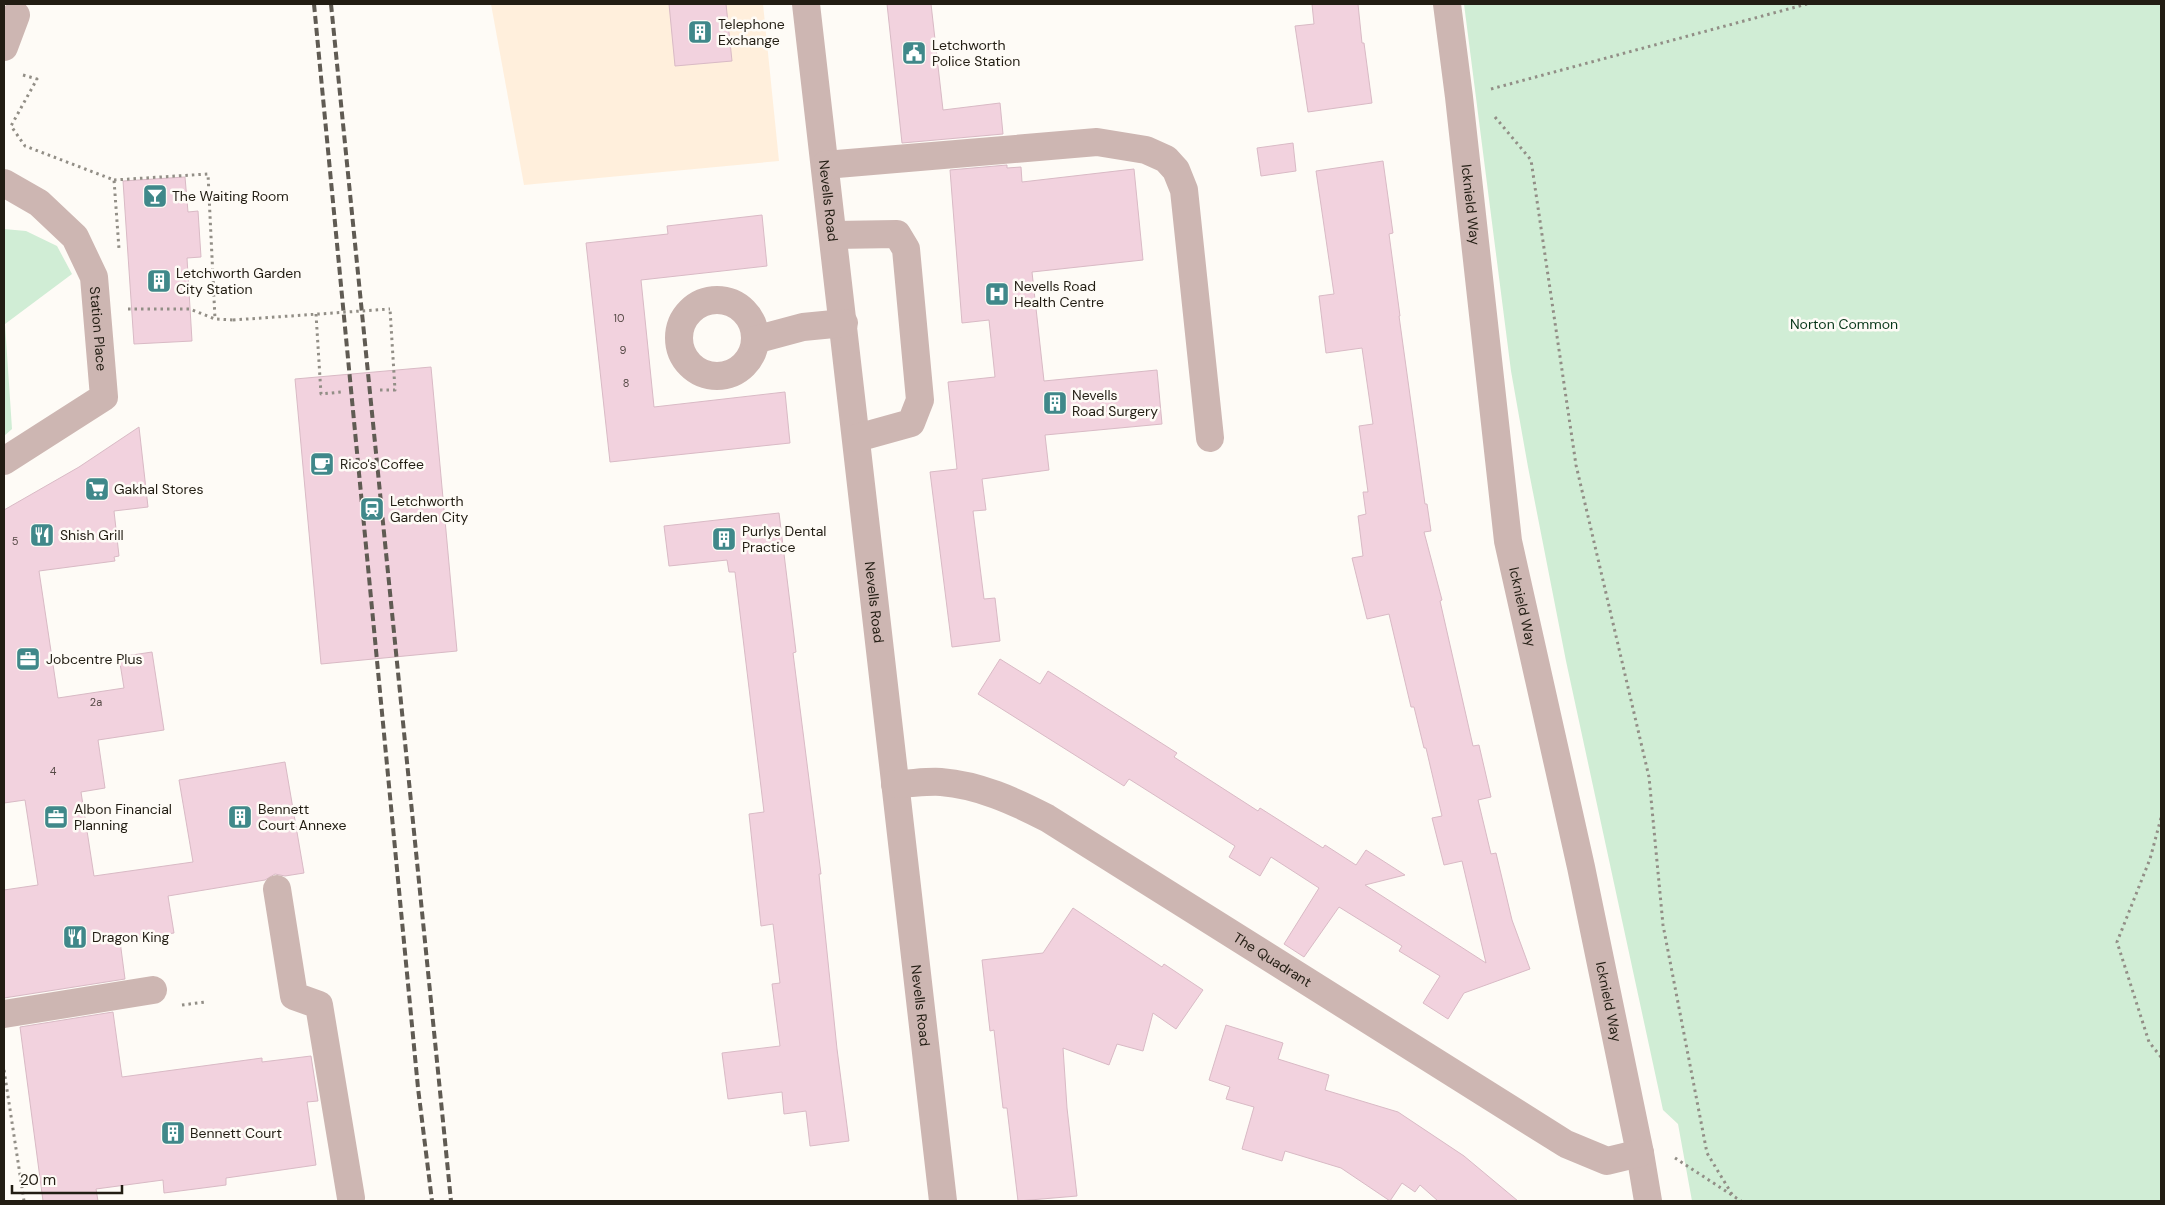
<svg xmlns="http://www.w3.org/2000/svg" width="2165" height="1205" font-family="'DM Sans',sans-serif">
	<rect width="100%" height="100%" fill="#fefbf6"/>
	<polygon fill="#ffefdc" points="491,4 763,4 779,161 524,185"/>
	<g fill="#d0edd5">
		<polygon points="1464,4 2161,4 2161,1201 1692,1201 1678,1124 1663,1110 1566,661 1528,467 1511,371"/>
		<polygon points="4,229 26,231 57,246 72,274 5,324 12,429 4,436"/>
	</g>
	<g fill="#f2d2de" stroke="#d9bac5">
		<polygon points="669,4 726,4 732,61 675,66"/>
		<polygon points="887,4 931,4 943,110 1000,103 1003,134 902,143"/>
		<polygon points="1312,4 1358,4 1362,43 1364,43 1372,103 1308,112 1295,26 1314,24"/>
		<polygon points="1293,143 1296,171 1261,176 1257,148"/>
		<polygon points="1383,161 1393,233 1389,234 1400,316 1399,316 1425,504 1427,504 1431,531 1424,532 1442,600 1440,601 1473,746 1479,745 1491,797 1478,800 1491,854 1496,853 1512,920 1530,969 1464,993 1448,1019 1423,1003 1440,976 1399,951 1402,946 1339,907 1304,957 1284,944 1319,888 1271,857 1260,876 1229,857 1235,846 1129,779 1124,786 978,694 1000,659 1040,684 1048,671 1177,753 1174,757 1258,811 1260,808 1323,848 1325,845 1356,865 1366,850 1405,875 1365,885 1486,963 1462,861 1444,865 1432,818 1442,816 1426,748 1424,748 1414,707 1411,707 1389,614 1367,619 1352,558 1363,556 1358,516 1366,514 1363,492 1368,492 1359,426 1373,424 1362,348 1326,353 1319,296 1334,294 1316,171"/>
		<polygon points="1007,165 1007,168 1021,167 1022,182 1134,169 1143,260 1032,272 1044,381 1157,370 1162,424 1045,435 1049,470 982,479 986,510 973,511 984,599 995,598 1000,641 952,647 930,472 957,469 948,382 995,377 989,320 962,323 950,170"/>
		<polygon points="185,177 188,212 198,211 201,257 187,258 192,341 134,344 123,181"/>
		<polygon points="762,215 767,266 641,280 654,407 785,392 790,443 610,462 586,243 668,234 667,226"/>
		<polygon points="431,367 457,651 321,664 295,379"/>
		<polygon points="139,427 148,507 114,511 119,556 114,557 115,561 39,571 58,698 124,688 119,657 152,652 164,730 98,740 105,788 81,792 94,876 193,862 179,780 285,762 304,873 285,876 275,874 265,880 168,896 174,933 120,941 125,979 4,998 4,890 38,885 25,800 4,803 4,510 79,467"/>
		<polygon points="779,513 796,652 793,653 821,874 819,874 837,1049 849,1141 810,1146 806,1111 784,1114 782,1092 728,1099 722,1053 780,1046 772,984 780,983 773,924 761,926 749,814 764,812 735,572 729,572 727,560 669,566 664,526"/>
		<polygon points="1073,908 1162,967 1164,964 1203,990 1176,1029 1153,1013 1143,1051 1117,1044 1109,1065 1063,1048 1067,1108 1077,1196 1018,1201 1007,1108 1003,1108 994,1030 990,1031 982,960 1043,953"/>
		<polygon points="113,1012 122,1077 262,1058 262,1062 311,1056 318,1101 307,1102 316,1165 226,1178 226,1185 164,1193 163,1180 96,1189 98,1201 43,1201 20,1027"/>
		<polygon points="1226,1025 1283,1043 1278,1059 1329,1075 1325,1090 1398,1112 1464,1156 1518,1201 1438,1201 1420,1185 1415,1192 1402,1183 1390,1201 1341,1168 1285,1151 1282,1161 1242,1149 1254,1107 1226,1099 1230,1087 1209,1080"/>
	</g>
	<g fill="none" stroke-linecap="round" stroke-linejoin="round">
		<g stroke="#928e86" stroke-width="3" stroke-dasharray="2.5 4" stroke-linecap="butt">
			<polyline points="23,75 37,79 11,126 25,146 114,180 119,249"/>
			<polyline points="1491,89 1807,4"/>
			<polyline points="1495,117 1531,160 1576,465 1649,777 1663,925 1707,1153 1733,1196"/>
			<polyline points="114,180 208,174 215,319"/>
			<polyline points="128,309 190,309 215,319 233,320"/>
			<polyline points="316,314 321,394 341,392"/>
			<polyline points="380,390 395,390 390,309"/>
			<polyline points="2161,818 2150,859 2117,942 2149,1042 2161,1057"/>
			<polyline points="182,1005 205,1002"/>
			<polyline points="4,1070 24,1201"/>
			<polyline points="1675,1158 1741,1201"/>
		</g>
		<g stroke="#cdb6b2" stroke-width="28">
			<path id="s1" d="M806,4L943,1201"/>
			<path id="s2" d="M1447,4L1459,97L1508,541L1581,867L1640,1153L1648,1201"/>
			<polyline points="4,47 16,15"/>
			<polyline points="825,165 1097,142 1146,150 1166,159 1176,170 1184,190 1210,438"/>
			<path id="s3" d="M4,183L39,203L75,237L94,277L104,397L4,461"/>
			<polyline points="834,235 897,234 906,249 920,400 911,423 857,438"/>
			<circle cx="717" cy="338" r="38"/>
			<polyline points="755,340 803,327 844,323"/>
			<path id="s4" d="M895,784C910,784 926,781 941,782C979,785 1014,801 1047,818L1566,1144L1607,1161L1640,1153"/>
			<polyline points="277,889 294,996 319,1005 351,1198"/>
			<polyline points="4,1014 153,990"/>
		</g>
		<g stroke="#605b53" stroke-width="4" stroke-dasharray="8 4" stroke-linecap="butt">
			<polyline points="314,4 418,1088 432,1201"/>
			<polyline points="331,4 451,1201"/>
		</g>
		<polyline stroke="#928e86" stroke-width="3" stroke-dasharray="2.5 4" stroke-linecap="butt" points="233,320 390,309"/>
	</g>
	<defs>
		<symbol id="building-square" viewBox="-11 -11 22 22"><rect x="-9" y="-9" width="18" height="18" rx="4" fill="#40888a" stroke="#fefbf6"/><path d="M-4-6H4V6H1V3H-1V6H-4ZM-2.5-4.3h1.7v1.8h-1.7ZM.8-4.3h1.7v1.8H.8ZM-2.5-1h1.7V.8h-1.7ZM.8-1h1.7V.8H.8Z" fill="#fff"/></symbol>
		<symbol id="civic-square" viewBox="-11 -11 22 22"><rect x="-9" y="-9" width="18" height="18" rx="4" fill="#40888a" stroke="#fefbf6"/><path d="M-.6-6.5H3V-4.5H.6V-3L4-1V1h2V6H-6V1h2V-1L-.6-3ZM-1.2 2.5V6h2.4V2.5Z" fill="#fff"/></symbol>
		<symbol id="bar-square" viewBox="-11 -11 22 22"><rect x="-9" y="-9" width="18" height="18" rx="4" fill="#40888a" stroke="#fefbf6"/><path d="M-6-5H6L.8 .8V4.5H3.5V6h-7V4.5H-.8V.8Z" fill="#fff"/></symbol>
		<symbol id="hospital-square" viewBox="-11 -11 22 22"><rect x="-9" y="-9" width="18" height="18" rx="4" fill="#40888a" stroke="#fefbf6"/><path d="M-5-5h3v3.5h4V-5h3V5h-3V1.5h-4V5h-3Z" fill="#fff"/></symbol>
		<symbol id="cafe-square" viewBox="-11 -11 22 22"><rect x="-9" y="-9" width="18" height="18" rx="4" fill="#40888a" stroke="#fefbf6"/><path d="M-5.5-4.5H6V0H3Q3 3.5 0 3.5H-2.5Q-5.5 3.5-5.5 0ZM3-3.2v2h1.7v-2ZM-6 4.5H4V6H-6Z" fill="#fff"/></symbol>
		<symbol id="supermarket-square" viewBox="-11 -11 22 22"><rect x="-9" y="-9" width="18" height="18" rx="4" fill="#40888a" stroke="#fefbf6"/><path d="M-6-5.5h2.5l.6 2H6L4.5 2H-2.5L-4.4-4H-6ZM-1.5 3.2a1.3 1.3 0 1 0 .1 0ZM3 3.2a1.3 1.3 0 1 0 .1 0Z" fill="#fff"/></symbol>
		<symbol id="station-square" viewBox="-11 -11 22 22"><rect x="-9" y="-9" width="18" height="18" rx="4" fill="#40888a" stroke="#fefbf6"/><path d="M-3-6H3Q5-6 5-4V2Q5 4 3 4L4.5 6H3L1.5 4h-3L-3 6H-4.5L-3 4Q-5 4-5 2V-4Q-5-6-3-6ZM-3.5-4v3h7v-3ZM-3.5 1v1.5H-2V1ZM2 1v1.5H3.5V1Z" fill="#fff"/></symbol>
		<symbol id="restaurant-square" viewBox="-11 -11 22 22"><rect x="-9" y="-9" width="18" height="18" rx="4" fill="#40888a" stroke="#fefbf6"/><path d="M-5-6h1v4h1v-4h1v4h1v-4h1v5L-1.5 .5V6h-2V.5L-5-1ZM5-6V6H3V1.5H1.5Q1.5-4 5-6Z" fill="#fff"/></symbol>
		<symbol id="office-square" viewBox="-11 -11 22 22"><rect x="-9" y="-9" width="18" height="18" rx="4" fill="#40888a" stroke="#fefbf6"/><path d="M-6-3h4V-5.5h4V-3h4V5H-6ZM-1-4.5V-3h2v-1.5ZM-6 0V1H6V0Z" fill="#fff"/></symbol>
	</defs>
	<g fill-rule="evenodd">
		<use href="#building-square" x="686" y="18" width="28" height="28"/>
		<use href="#civic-square" x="900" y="39" width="28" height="28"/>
		<use href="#bar-square" x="141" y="182" width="28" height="28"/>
		<use href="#building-square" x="145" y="267" width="28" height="28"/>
		<use href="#hospital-square" x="983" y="280" width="28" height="28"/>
		<use href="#building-square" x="1041" y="389" width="28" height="28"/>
		<use href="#cafe-square" x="308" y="450" width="28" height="28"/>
		<use href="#supermarket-square" x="83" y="475" width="28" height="28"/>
		<use href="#station-square" x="358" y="495" width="28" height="28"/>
		<use href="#restaurant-square" x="28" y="521" width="28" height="28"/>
		<use href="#building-square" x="710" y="525" width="28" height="28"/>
		<use href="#office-square" x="14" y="645" width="28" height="28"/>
		<use href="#office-square" x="42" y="803" width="28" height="28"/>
		<use href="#building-square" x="226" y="803" width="28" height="28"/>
		<use href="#restaurant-square" x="61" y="923" width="28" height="28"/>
		<use href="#building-square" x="159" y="1119" width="28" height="28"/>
	</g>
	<g text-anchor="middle" stroke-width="5" stroke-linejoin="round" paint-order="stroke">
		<g font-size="11" fill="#564a46">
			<text x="619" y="322">10</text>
			<text x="623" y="354">9</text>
			<text x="626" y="387">8</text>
			<text x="15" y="545">5</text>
			<text x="96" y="706">2a</text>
			<text x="53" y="775">4</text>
		</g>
		<g font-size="14" fill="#221d13" stroke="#fefbf6" text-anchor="start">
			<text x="718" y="29">Telephone<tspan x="718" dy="16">Exchange</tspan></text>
			<text x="932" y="50">Letchworth<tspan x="932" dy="16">Police Station</tspan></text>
			<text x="172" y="201">The Waiting Room</text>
			<text x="176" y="278">Letchworth Garden<tspan x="176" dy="16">City Station</tspan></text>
			<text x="1014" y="291">Nevells Road<tspan x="1014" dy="16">Health Centre</tspan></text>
			<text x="1072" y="400">Nevells<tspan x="1072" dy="16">Road Surgery</tspan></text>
			<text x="340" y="469">Rico's Coffee</text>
			<text x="114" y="494">Gakhal Stores</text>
			<text x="390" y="506">Letchworth<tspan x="390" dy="16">Garden City</tspan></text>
			<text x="742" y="536">Purlys Dental<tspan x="742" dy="16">Practice</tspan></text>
			<text x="60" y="540">Shish Grill</text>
			<text x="46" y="664">Jobcentre Plus</text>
			<text x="74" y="814">Albon Financial<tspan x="74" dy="16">Planning</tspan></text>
			<text x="258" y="814">Bennett<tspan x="258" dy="16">Court Annexe</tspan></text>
			<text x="92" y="942">Dragon King</text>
			<text x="190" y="1138">Bennett Court</text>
		</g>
		<g font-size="14" fill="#221d13" stroke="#fefbf6">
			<text dy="5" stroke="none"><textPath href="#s1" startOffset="198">Nevells Road</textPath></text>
			<text dy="5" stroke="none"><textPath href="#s2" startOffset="202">Icknield Way</textPath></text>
			<text dy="5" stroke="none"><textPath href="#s3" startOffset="186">Station Place</textPath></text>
			<text dy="5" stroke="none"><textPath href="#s1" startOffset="602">Nevells Road</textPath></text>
			<text dy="5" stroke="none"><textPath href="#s2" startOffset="608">Icknield Way</textPath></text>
			<text dy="5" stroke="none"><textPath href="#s4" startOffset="425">The Quadrant</textPath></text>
			<text dy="5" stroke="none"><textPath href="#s2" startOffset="1012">Icknield Way</textPath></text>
			<text dy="5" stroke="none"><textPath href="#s1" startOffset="1008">Nevells Road</textPath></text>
		</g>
		<g font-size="14" fill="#053416" stroke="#fefbf6">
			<text x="1844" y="329">Norton Common</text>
		</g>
	</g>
	<rect width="2165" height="1205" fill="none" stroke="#221d13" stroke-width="10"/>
	<path d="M12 1185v8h110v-8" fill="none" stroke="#221d13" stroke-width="2.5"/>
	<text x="20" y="1185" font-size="15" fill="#221d13" stroke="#fefbf6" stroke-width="4" paint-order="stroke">20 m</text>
</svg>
